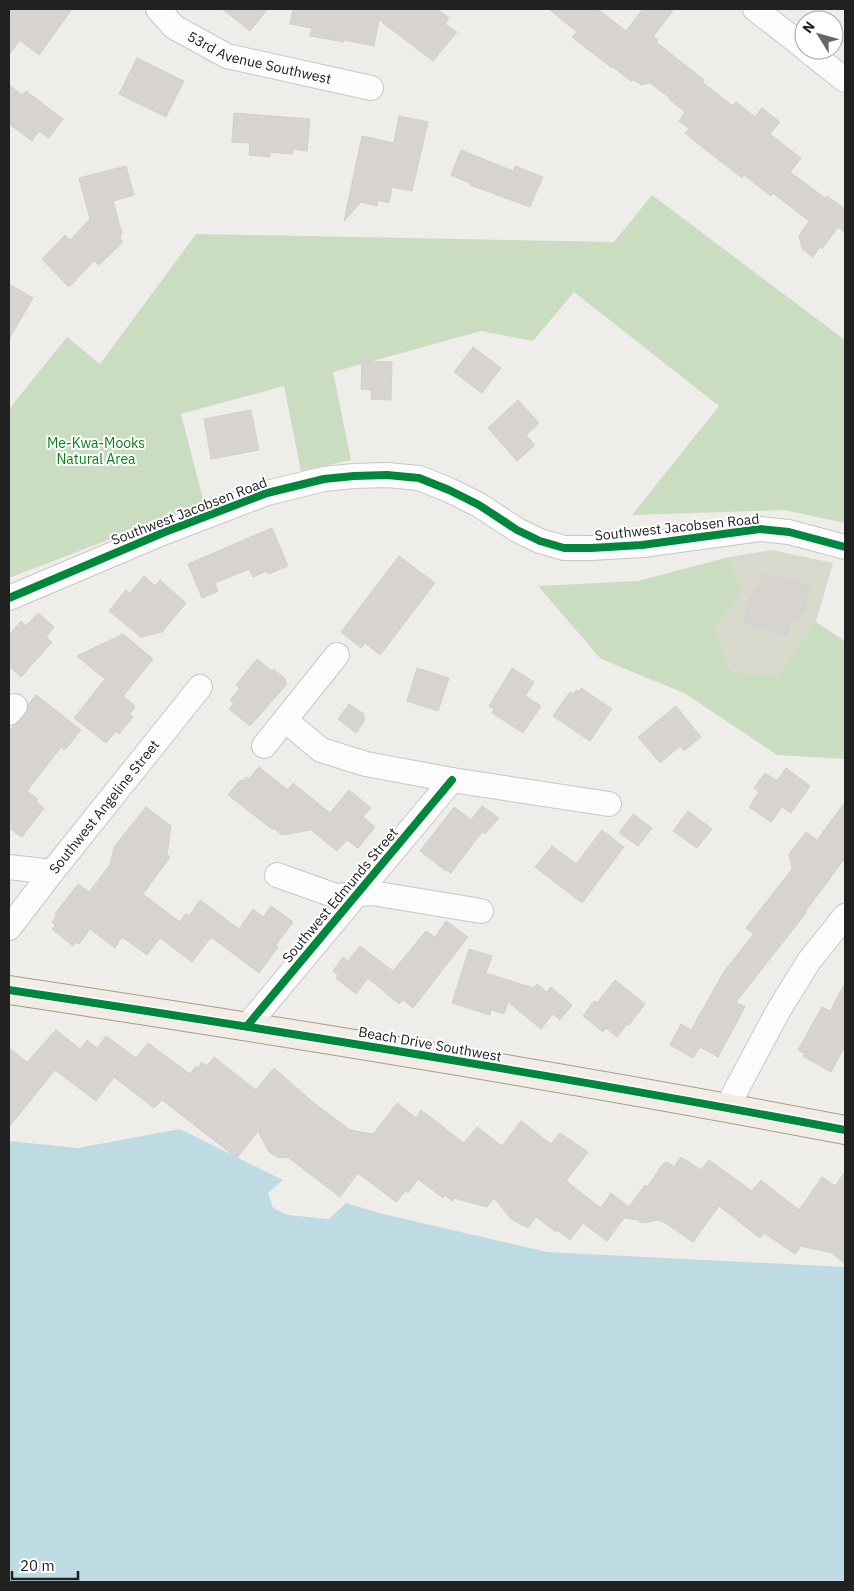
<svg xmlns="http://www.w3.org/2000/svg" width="854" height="1591" font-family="'IBM Plex Sans',sans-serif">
	<rect width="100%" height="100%" fill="#efedea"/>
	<polygon fill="#d8d8cc" points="772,550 833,563 816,622 776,677 731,671 714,629 742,592 729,557"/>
	<g fill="#caddc0">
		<polygon points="652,195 845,340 845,523 784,510 632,515 719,406 574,292 533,341 481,331 333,372 351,460 301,471 284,386 181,414 204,503 9,578 9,409 67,337 100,364 196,234 614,242"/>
		<polygon points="729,557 742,592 714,629 731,671 776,677 816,622 845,641 845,759 777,755 684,693 601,659 538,586 638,581"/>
	</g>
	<polygon fill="#bedae2" points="180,1129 283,1180 268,1193 273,1208 287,1215 329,1219 346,1203 379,1213 547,1252 845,1267 845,1582 9,1582 9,1141 78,1148"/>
	<g fill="#d6d3d1" stroke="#d2cfcb">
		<polygon points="9,9 72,9 39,55 20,40 9,55"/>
		<polygon points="222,9 268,9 250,31"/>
		<polygon points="293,9 437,9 449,18 445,24 457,32 433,61 379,20 374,46 344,40 344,42 310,36 312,28 290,24"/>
		<polygon points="549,9 598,9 626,31 643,9 674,9 653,37 658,40 656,42 704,80 702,82 733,106 736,102 755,117 762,108 780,122 770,134 801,158 790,172 825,198 827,196 845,209 845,233 838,227 822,249 820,247 813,257 802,249 799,236 809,221 773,193 771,196 744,175 742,178 702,147 685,133 689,129 679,121 685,112 669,99 670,98 650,83 641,85 634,80 631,81 613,67 612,68 572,37 577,32"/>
		<polygon points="137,58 184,81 166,117 119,94"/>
		<polygon points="9,85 22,95 26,91 63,119 49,138 39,131 32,141 9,124"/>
		<polygon points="234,113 310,119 307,151 293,149 292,154 270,152 270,157 249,155 250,143 232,142"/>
		<polygon points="399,116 428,122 412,191 392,187 389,203 378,200 377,206 361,202 344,221 362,136 394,143"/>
		<polygon points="461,150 513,171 515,166 543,177 530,207 470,185 470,183 451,175"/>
		<polygon points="126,166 134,195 113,201 122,234 120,236 122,243 99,265 94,261 69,287 42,259 65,235 70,240 90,219 79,178"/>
		<polygon points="9,284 33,298 9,339"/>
		<polygon points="473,347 501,368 482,393 454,372"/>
		<polygon points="362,361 392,362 391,400 371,399 372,390 361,389"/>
		<polygon points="518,400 539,423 526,435 535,445 517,461 488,428"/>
		<polygon points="251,410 259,450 211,459 204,419"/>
		<polygon points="272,528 288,566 268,574 267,571 253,577 249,569 215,583 218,591 202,598 188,564"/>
		<polygon points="399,556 435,583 380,655 365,643 361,648 341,632"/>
		<polygon points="762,574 777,579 778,577 810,587 802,613 799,612 797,619 792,617 787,635 744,622 754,590 757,591"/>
		<polygon points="144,576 155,586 160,580 186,603 162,632 141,637 109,611 126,590 130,593"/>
		<polygon points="38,613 54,627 46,637 52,642 21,677 9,666 9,635 21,621 26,626"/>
		<polygon points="123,634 153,659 123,696 135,706 130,714 133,717 119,734 116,731 106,743 74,718 105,679 77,656"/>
		<polygon points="257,659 272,671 274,669 286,680 285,682 287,684 250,726 229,709 234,703 230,700 240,688 236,685"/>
		<polygon points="417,668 449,678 438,711 407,701"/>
		<polygon points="512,668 534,682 525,696 541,706 523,733 492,713 494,709 489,706"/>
		<polygon points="581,688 612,709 590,741 553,716 570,692 573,694 576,690 579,692"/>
		<polygon points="36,695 81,730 65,750 61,747 27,791 38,799 36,802 44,808 22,837 9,828 9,730 25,715 28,705"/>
		<polygon points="349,704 364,714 364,721 356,733 338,719"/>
		<polygon points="676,706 701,737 684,751 680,746 660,763 638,737"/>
		<polygon points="259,767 288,790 293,783 330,813 349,790 371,808 363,817 375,827 358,848 347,840 337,851 311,830 282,835 274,828 273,830 228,795 240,780 243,781 246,777 249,779"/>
		<polygon points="786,768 810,786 791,813 782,807 771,822 749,807 759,792 754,788 765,773 777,781"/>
		<polygon points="845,802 845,858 805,912 806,913 736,1002 745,1007 718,1057 700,1047 693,1058 670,1045 681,1024 691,1030 725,970 754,934 746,928 792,869 789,854 806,832 817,840"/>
		<polygon points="482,806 499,818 485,834 482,832 451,873 447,870 446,871 420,851 454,807 471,820"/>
		<polygon points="146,807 171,826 167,854 170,857 143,894 180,922 186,913 189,916 200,900 239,929 253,909 263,917 271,906 293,922 276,945 278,947 259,973 211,937 192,962 160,938 147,955 122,937 115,948 90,929 79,944 75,942 73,946 52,929 55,925 52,922 56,916 55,914 78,884 89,892 110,865 114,847"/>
		<polygon points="688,811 712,829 697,848 673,831"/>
		<polygon points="633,814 652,828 638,846 619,833"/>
		<polygon points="602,830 624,847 582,903 535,867 552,846 576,864"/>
		<polygon points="446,921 468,937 413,1008 403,1000 399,1004 368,978 356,994 336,978 338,975 333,971 343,957 348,961 360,946 393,971 426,931 435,937"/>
		<polygon points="469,949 492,956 486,973 533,988 537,984 546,992 551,987 572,1005 560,1020 553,1014 541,1029 508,1002 504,1014 491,1010 490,1015 452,1003"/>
		<polygon points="615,980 645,1004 629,1025 627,1024 617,1037 606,1028 603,1032 583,1016 594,1001 597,1003"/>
		<polygon points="845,983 845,1046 831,1072 803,1056 805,1054 798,1050 822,1007 830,1011"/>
		<polygon points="56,1030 80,1049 87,1040 97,1048 106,1036 136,1058 148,1043 190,1074 196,1066 198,1068 202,1062 207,1066 214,1057 256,1090 274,1068 314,1103 350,1130 373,1134 397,1103 416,1118 421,1110 464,1143 477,1127 502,1146 521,1121 551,1144 560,1133 588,1152 566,1181 601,1208 611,1193 629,1207 645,1185 647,1187 663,1164 667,1162 674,1167 681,1157 701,1170 709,1160 752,1191 761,1180 799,1210 822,1177 835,1186 845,1172 845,1264 832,1253 801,1246 795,1254 764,1233 760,1238 719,1206 693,1242 667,1224 658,1220 642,1223 638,1220 624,1218 607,1241 583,1223 570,1240 557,1230 556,1232 536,1217 528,1228 511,1219 494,1198 487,1207 454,1198 452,1201 445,1195 443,1198 418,1179 408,1193 406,1191 396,1202 358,1173 340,1197 289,1158 277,1157 269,1152 258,1131 237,1158 162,1100 154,1108 114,1077 96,1101 55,1070 9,1127 9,1048 27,1062"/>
	</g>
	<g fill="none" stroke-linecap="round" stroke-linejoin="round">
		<defs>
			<g id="minor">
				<path id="s1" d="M158,9L174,27L227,56L371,88"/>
				<polyline points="755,9 804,47"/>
				<polyline points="807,50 845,80"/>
				<polyline points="9,598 165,532 267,493 324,479 354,476 387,475 419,478 449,490 479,505 517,530 540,541 564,548 591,548 642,545 760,529 789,532 845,547"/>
				<polyline points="9,713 15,706"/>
				<polyline points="285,720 321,750 366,764 452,780 609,804"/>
				<polyline points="264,746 337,655"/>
				<polyline points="9,867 52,872"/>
				<polyline points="277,875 336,896 372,893 481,911"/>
				<path id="s2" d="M9,928L52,872L200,687"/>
				<polyline points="247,1026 452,780"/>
				<polyline points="727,1107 777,1013 809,961 845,916"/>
			</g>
			<path id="major" d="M9,990C288,1032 568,1077 845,1130"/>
		</defs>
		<use href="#minor" stroke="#c8c7c6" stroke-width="26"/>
		<use href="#major" stroke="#a69b86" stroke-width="30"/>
		<use href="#minor" stroke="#fdfcfc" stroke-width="24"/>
		<use href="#major" stroke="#f2ece6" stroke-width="28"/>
		<defs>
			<g id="cycleway">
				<polyline points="9,598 165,532 267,493 324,479 354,476 387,475 419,478 449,490 479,505 517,530 540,541 564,548 591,548 642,545 760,529 789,532 845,547"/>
				<path d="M9,990C288,1032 568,1077 845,1130"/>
				<polyline points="247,1026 452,780"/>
			</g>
		</defs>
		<use href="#cycleway" stroke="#fff" stroke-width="11"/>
		<use href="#cycleway" stroke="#00873e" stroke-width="8"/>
	</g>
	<g text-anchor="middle" stroke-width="4" stroke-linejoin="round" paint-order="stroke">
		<g font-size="14" fill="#212121" stroke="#fff">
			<text dy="5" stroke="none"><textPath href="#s1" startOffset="116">53rd Avenue Southwest</textPath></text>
			<text transform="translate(189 511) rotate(-21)" y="5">Southwest Jacobsen Road</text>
			<text transform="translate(677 527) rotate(-6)" y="5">Southwest Jacobsen Road</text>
			<text dy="5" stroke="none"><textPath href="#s2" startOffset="154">Southwest Angeline Street</textPath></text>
			<text transform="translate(340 895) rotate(-50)" y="5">Southwest Edmunds Street</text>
			<text transform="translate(430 1044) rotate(10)" y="5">Beach Drive Southwest</text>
		</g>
		<g font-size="14" fill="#0d8117" stroke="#fff">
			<text x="96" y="448">Me-Kwa-Mooks<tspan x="96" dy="16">Natural Area</tspan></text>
		</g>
	</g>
	<rect width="854" height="1591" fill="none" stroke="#212121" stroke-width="20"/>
	<g transform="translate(819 35) rotate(307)"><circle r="24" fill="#ffffff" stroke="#a6a6a6"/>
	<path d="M0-4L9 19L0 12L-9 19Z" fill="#696867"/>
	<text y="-8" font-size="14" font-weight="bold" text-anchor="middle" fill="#212121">N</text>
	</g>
	<path d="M12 1571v8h66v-8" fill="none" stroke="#212121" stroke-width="2.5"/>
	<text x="20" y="1571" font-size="15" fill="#212121" stroke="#ffffff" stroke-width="4" paint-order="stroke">20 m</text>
</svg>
